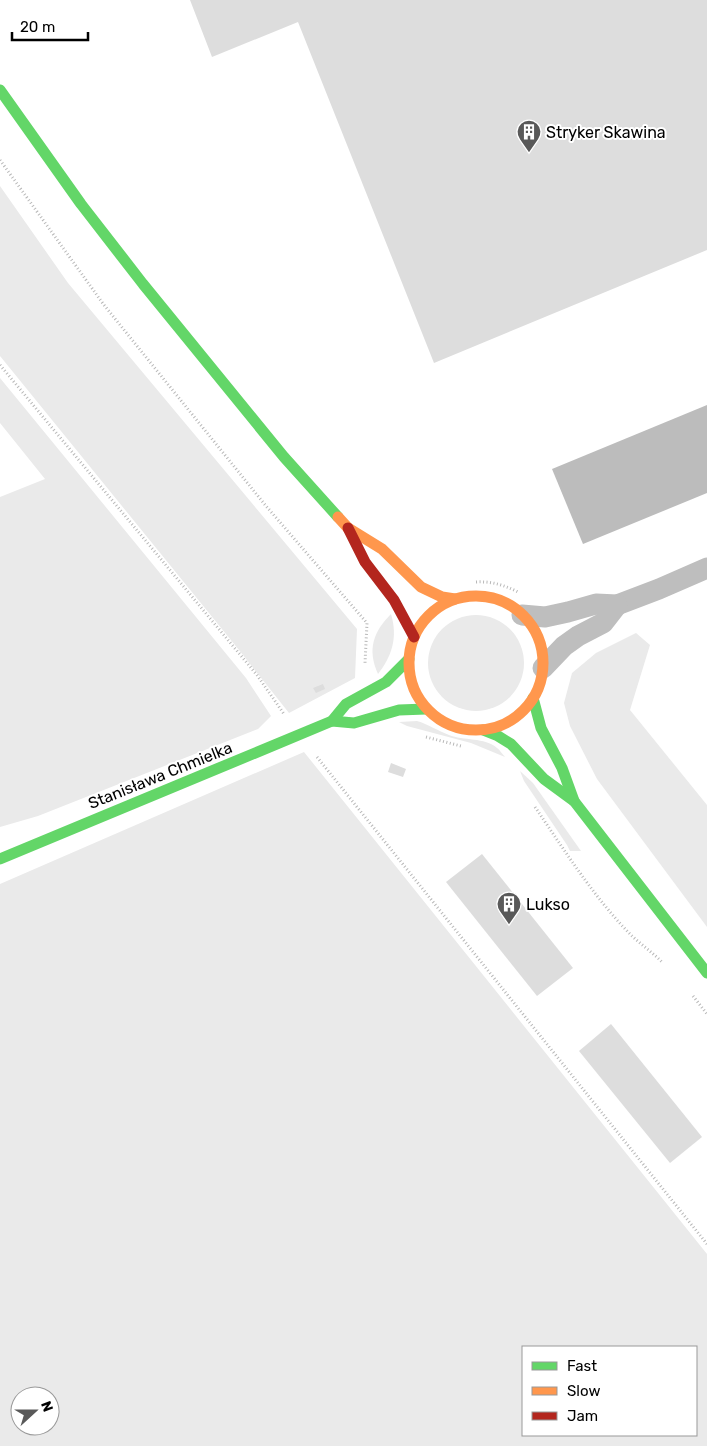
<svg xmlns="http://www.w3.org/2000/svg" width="707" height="1446" font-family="Rubik,sans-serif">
	<rect width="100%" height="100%" fill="#fff"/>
	<g fill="#eaeaea" fill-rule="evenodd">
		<polygon points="0,186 68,283 357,629 355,678 289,713 239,650 0,356"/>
		<polygon points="0,378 246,678 271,716 258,729 38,816 0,827 0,497 45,479 0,423"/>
		<path d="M391,614C398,637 392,656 378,674C367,650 373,632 391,614Z"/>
		<circle cx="476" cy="663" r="48"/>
		<polygon points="636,633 650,645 630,710 707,805 707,927 597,779 570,726 564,703 572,673 596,653"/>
		<path d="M417,721C428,724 438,731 449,735C463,741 485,737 497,748C500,750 502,754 505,757L471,743L407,726L399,722Z"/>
		<path d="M304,752L707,1254V1446H0V884ZM523,1347H696V1435H523ZM20,1396H50V1426H20Z"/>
		<polygon points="520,771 533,783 581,851 570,851 567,845 524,781"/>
	</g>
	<polygon fill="#bcbcbc" points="707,405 707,493 583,544 552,469"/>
	<g fill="#ddd">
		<polygon points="190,0 707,0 707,250 434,363 298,22 212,57"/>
		<polygon points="323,684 325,689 316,693 313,688"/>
		<polygon points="391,763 406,769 403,777 388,772"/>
		<polygon points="482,854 573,968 537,996 446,882"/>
		<polygon points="611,1024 702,1137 670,1163 579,1051"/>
	</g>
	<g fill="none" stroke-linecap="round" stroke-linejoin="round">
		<g stroke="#b8b8b8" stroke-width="3" stroke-dasharray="1 2.5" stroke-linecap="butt">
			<polyline points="0,160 104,305 266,506 367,623 365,663"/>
			<polyline points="0,365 257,675 284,714"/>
			<path d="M476,582C491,581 504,585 518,592"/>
			<polyline points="426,737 461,746"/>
			<polyline points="317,757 707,1244"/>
			<path d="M535,807C565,851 593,896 630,934C640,944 652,952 662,962"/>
			<polyline points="693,996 707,1014"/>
		</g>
		<g stroke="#bebebe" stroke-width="21">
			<polyline points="522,615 545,617 568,612 596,604 617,605 659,589 707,568"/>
			<polyline points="543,668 564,646 578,636 603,623 617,605"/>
		</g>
		<g stroke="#63d668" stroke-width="11">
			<polyline points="0,90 81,204 143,284 284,457 338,517"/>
			<polyline points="533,698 541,728 562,768 574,801"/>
			<polyline points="332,721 354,723 399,710 426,709"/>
			<polyline points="483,730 498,736 511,744 544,779 574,801 707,973"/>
			<polyline points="0,859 332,721 346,704 386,682 409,659"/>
		</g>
		<g stroke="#ff974d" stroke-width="11">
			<polyline points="338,517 348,528 382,549 421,587 442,597 455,599"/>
			<circle cx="476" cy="663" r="67"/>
		</g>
		<polyline stroke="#b3261e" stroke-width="11" points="348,528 365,562 394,600 414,637"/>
	</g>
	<defs>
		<symbol id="building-pin" viewBox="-11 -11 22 30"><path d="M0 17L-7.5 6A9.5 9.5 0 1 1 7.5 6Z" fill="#595959" stroke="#fff"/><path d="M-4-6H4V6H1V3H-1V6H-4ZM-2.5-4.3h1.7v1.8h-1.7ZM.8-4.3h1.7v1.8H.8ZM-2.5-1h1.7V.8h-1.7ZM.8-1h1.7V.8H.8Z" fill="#fff"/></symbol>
	</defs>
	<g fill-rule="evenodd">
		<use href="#building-pin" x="515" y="118" width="28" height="38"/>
		<use href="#building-pin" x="495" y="890" width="28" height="38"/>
	</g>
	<g text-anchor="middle" stroke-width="4" stroke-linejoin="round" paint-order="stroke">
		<g font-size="16" fill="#000" stroke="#fff" text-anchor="start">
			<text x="546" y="138">Stryker Skawina</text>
			<text x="526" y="910">Lukso</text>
		</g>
		<g font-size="16" fill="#000" stroke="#fff">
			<text transform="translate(160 775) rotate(-22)" y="6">Stanisława Chmielka</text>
		</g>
	</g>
	<rect x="522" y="1346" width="175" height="90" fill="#ffffff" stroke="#999999"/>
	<rect x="532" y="1362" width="25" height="8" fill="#63d668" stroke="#999999"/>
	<text x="567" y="1371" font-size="15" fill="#000000">Fast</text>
	<rect x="532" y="1387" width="25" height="8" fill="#ff974d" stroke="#999999"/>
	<text x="567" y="1396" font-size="15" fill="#000000">Slow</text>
	<rect x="532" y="1412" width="25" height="8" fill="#b3261e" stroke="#999999"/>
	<text x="567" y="1421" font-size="15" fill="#000000">Jam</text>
	<g transform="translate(35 1411) rotate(69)"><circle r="24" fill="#ffffff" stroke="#999999"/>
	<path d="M0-4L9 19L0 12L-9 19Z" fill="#595959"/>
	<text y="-8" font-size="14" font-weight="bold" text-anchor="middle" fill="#000000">N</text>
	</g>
	<path d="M12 32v8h76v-8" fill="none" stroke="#000000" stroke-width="2.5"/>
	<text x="20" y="32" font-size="15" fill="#000000" stroke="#ffffff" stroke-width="4" paint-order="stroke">20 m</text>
</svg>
